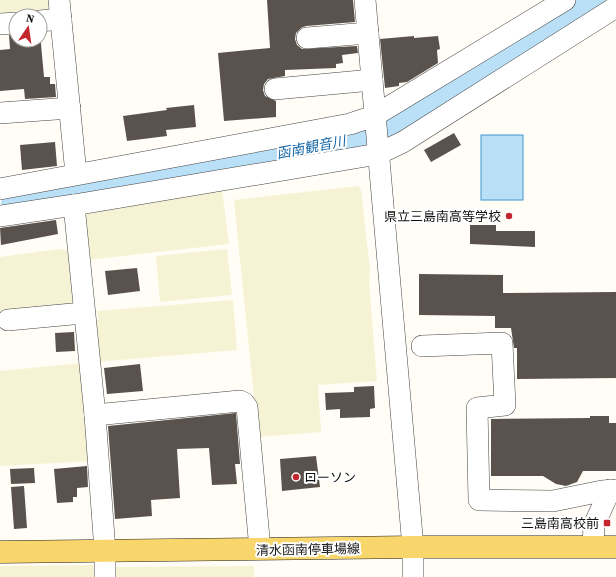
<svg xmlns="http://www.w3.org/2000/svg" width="616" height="577" font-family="'Source Serif 4','Noto Sans JP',serif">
	<rect width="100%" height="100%" fill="#fffdf5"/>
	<g fill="#f6f3d4">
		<polygon points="0,0 54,0 55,14 0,18"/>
		<polygon points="358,186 361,190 370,270 369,282 377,381 318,385 321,432 258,437 234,200"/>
		<polygon points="222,190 229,244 87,260 82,215"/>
		<polygon points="59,249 73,252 79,309 0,318 0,257"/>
		<polygon points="227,249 232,295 160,302 156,256"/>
		<polygon points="233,300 237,350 96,362 92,321 99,320 97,311"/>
		<polygon points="82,363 93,461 0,466 0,371"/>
		<polygon points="97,565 97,577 0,577 0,566"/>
		<polygon points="254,566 254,577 113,577 113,567"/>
	</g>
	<rect fill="#b9e0f7" stroke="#3f96cf" x="481" y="135" width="42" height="65"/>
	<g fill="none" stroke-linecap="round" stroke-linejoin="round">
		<polyline stroke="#b9e0f7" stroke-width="32" points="17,204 174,175 364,137 589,0"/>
	</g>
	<g fill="#5a524d">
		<polygon points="267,0 353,0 355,22 306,26 301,28 296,33 295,39 297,45 302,49 357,46 358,53 342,55 343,63 336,64 336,68 285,70 285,76 268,79 264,84 263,90 265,96 276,101 276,117 224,121 218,53 270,48"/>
		<polygon points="40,33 44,77 50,77 50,84 55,84 56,97 25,99 24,89 0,91 0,50 10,49 9,35 16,35 16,40 40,40"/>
		<polygon points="414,36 414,38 438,36 440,49 437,50 438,63 407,82 399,83 399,86 385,88 380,39"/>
		<polygon points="194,105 196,127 166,130 167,136 127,141 123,116 167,110 166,108"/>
		<polygon points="454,133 461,145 431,162 424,150"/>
		<polygon points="55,142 57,166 22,170 20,145"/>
		<polygon points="56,220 58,234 1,245 0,228"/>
		<polygon points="470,225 496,225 496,231 535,231 535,247 470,244"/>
		<polygon points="137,268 140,291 108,295 105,271"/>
		<polygon points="419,274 503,275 503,293 616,292 616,378 517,379 517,348 514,348 511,328 495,328 495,316 419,315"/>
		<polygon points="74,332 75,351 56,352 55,333"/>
		<polygon points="140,364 143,391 107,394 104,368"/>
		<polygon points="374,386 375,408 370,409 370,417 340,418 340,409 326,410 325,393 354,392 354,387"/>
		<polygon points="236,413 240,464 235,464 237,484 212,485 209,448 177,449 180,498 151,500 152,516 115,519 108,426"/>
		<polygon points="590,416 609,416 609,423 616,423 616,471 583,471 577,482 566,486 556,484 543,476 491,476 491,419 590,418"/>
		<polygon points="316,456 320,487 282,491 280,459"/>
		<polygon points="87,466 88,487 77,488 77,497 73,497 73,502 57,503 54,469"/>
		<polygon points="34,468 35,483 11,484 10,469"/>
		<polygon points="24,486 27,528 14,529 11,487"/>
	</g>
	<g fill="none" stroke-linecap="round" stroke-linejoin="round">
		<defs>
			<g id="minor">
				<polyline points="59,0 76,174"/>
				<polyline points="365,0 413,547 413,577"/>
				<polyline points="40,21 61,19"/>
				<polyline points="0,24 16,23"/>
				<polyline points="307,38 368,33"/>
				<polyline points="275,89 372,80"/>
				<polyline points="0,113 70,108"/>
				<polyline points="0,189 350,124 374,116 565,0"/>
				<polyline points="74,205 378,154 403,142 616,7"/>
				<polyline points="0,216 74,205 95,415 105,551 105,577"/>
				<polyline points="8,320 83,313"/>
				<polyline points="422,346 502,343 505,405 477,408 479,500 553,501 602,491 616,490"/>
				<polyline points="95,415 240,401 244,403 247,407 260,549"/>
				<polyline points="593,547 594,525 610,490"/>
			</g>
			<polyline id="major" points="0,552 413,547 616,547"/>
		</defs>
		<use href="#minor" stroke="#444" stroke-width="22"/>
		<use href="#major" stroke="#222" stroke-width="23"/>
		<use href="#minor" stroke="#fff" stroke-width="21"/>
		<use href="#major" stroke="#f9d66b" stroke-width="22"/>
	</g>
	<g fill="#c4262e" stroke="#fff" stroke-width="1.5">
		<circle cx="509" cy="216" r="4"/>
		<circle cx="296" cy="477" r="4"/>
		<rect x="603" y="519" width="8" height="8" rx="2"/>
	</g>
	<g text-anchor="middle" stroke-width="4" stroke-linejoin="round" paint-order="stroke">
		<g font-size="13" fill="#111" stroke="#fff" text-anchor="end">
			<text x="501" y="221">県立三島南高等学校</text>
			<text x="304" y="482" text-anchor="start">ローソン</text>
			<text x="599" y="528">三島南高校前</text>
		</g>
		<g font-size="13" fill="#111" stroke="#fff">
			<text transform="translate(308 549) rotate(-1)" y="5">清水函南停車場線</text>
		</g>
		<g font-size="14" font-style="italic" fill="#1768a6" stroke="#fff">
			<text transform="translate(311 147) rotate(-11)" y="5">函南観音川</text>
		</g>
	</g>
	<g transform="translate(28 28) rotate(13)"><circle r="19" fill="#ffffff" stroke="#a0a0a0"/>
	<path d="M0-3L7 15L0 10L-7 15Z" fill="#c4262e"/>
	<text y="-6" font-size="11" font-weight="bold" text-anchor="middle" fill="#111111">N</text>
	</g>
</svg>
